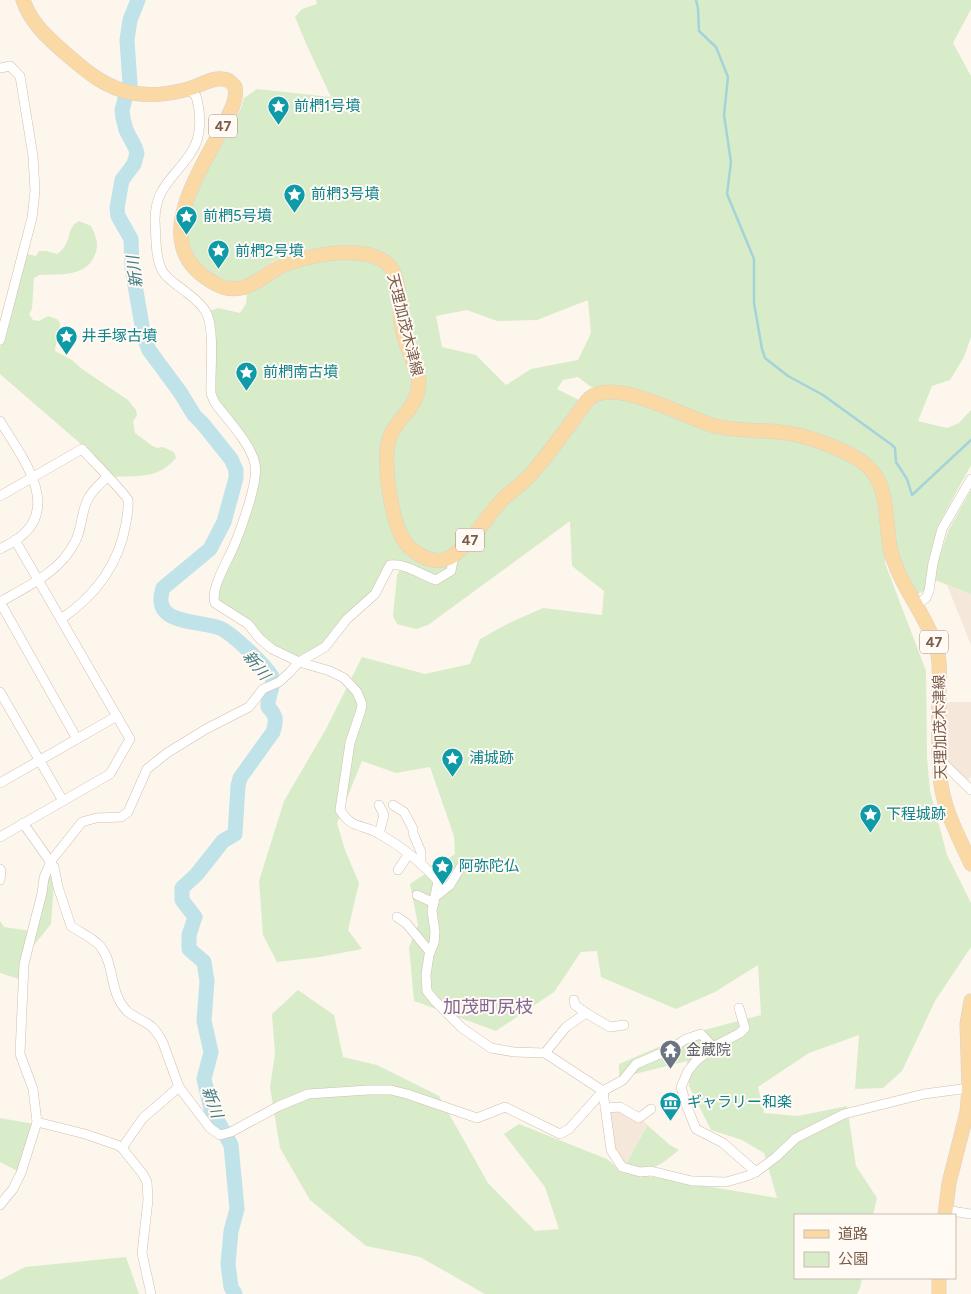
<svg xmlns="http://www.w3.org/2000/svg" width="971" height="1294" font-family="Figtree,'Noto Sans JP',sans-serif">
	<rect width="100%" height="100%" fill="#fdf6ec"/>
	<g fill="#f5e8da">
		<polygon points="947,585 971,594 971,645"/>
		<polygon points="944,702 971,702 971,776 966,782 945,759"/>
		<polygon points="616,1109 641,1120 647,1124 626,1164 614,1150 609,1110"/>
	</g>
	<g fill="#d8ecc9" fill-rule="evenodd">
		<path d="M316,0H971V9L953,43L971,76V337L964,357L950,380L932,386L918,421L947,428L959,423L971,410V465L939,524L928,565L925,591L917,594L899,559L889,500L861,455L726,425L604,389L591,387L578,377L563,380L557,389L583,402L528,473L466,538L443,555L432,556L414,546L403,529L395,497L392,453L397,436L419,404L395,266L326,248L285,256L272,262L253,277L241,282H223L193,259L184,230L191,201L241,108L244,98L257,89L331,97L308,48L295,17L302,9L317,4ZM588,300L591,333L578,360L531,369L506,385L476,355L442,347L436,316L467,310L497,321L537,320Z"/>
		<path d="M79,221L91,226C97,239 100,245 93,259C83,277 57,274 39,275L34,278L32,309L29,314L33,320L39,321L48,316L57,319L60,323C60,333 56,340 55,351L72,360L82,369L128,400L136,410L137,416L133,421L135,433L151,445L157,448L163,447L174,452L176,458C157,480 138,475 111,477L82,445L0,374V348L26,254L36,256L39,251H47L57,254C73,244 65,228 79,221Z"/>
		<polygon points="351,257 374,262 388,273 413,380 413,394 384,436 393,528 442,565 592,400 610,395 776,434 836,453 868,475 879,495 886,558 885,563 926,671 927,757 930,791 947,855 971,903 971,947 935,1001 902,1071 883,1088 855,1089 859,1035 809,1053 758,1087 764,1113 798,1116 847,1106 856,1166 877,1198 873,1215 795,1215 795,1278 862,1278 860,1288 857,1294 485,1294 420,1257 366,1246 310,1200 280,1148 270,1087 275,1054 272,1014 298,990 334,1015 343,1057 377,1065 439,1096 488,1183 535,1231 559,1229 545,1187 504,1134 519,1124 607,1159 622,1172 777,1198 764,1153 742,1140 711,1130 689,1086 687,1061 619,1078 619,1064 689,1034 761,1015 758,965 715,992 676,1009 601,977 597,951 581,952 554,992 496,1031 414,1001 409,947 418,925 410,884 455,854 454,836 430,767 396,773 362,761 337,823 345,850 359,883 348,930 362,949 320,957 277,962 263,935 259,881 284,801 326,729 362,657 425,674 470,664 480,639 509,623 543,608 602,615 604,591 572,566 570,521 428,625 416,629 397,624 393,616 397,575 401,568 399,562 324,645 300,660 273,646 216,599 258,470 216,401 207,312 218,308 240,313 246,304 247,292 288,269 316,260"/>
		<polygon points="971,490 971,594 935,580 938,562 948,531"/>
		<polygon points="51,869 54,884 51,924 30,950"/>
		<polygon points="0,921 4,927 31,931 22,980 0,973"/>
		<polygon points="0,1118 34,1124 19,1172 0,1162"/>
		<path d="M647,1125L670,1145L679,1150C657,1167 654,1173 626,1164Z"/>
		<polygon points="126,1257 139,1294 0,1294 0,1280 25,1267"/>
	</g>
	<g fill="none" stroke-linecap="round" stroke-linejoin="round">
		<polyline stroke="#a5d3da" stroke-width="2.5" points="696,0 698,8 699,31 716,47 728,77 724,115 731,162 727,194 754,259 754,303 762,349 765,358 788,376 823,395 892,445 895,448 896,462 907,479 912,495 971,440"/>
		<g stroke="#bfe3e8" stroke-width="15">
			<polyline points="130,84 127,40 130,20 138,0"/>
			<path d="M125,99L122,110L123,118L126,130L135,147L137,153L134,164L122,180L117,208L118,216L131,239L132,268L144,337L149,350L180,392L194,415L203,424L231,459L236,470V478L224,522L210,549L163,588C150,627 200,619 222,629C233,635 267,666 272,677C275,684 267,698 268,707C276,715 277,720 273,732L240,778L238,786L235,834L223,841L197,874L182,888V900L195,917L189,935V949L204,962L207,981L204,1021L211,1052L204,1079L208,1096L211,1109L231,1145L237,1209L231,1231L228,1264L231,1287L235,1294"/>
		</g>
		<defs>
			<g id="minor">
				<polyline points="0,68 10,66 20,76 33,156 35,191 32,218 0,340"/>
				<path d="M187,88L196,96C201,113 202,136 192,151C176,177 155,186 155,220C156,236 155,259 163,272C168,280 179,286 186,292C194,298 203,305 207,314C215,334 210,372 211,394L215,403C227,419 251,444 255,464C259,481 241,529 234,546C228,560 210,589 215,603L248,624L260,639L272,649L299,662L330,671L344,678L357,692L362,704L361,710L350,743L340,810C353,830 360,823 378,833C399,845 422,863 438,881L432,911L435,932L434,943L429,955L426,975L427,991L435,1001L462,1028L491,1048L514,1052L545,1053L603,1091"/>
				<path d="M0,421C19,453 62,505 20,537C14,542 7,545 0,549"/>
				<path d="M0,496L82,449C89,457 125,493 128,500C129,507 127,516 126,523C119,564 95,596 61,619"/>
				<path d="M0,602C28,586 60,572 75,542C82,529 81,514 87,501C91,491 100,484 107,477"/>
				<polyline points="0,602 77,739"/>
				<polyline points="916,605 926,598 929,591 933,563 942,529 971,479"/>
				<polyline points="0,692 63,801"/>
				<polyline points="939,759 971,790"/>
				<polyline points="0,783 117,716"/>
				<polyline points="379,805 384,815 379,834"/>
				<polyline points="393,805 404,812 413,829 413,833 421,852 421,863"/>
				<path d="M23,823L54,867L58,887L71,926C81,933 92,937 100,946C115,964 109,992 126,1010C132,1017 144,1020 152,1027C156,1031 160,1037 163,1043L179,1087L210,1128L220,1135L231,1132L279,1106L308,1094L368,1090H391L407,1094L477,1118L505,1107L560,1134L569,1129L603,1091L623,1080L636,1064L669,1050L686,1039L701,1034L713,1047"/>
				<polyline points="0,837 110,774 130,739 15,540"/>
				<polyline points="0,869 1,871 0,880"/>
				<polyline points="398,870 408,855"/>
				<polyline points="417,895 434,903"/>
				<polyline points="435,897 450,885 462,865"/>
				<polyline points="397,917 406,923 430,952"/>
				<polyline points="574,1000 575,1005 586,1013"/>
				<polyline points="739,1008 745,1028 740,1033 713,1047 696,1061 688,1071 681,1087 687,1107 696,1129 723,1143 756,1172"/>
				<polyline points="545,1053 566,1027 586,1013 610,1027 624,1025"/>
				<polyline points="603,1091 611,1150 622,1167 640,1172 651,1171 692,1181 726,1182 747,1176 756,1172 776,1157 796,1138 844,1114 924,1094 969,1088"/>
				<polyline points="605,1108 620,1107 639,1118 651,1109"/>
				<polyline points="37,1122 85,1134 117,1145 122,1148 142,1173 147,1182 148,1200 142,1253 151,1294"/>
				<polyline points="122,1148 143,1118 179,1087"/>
				<path d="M0,1205L13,1189L21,1173L37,1122L33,1089L20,1054L24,964L42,893L44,878L51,861L82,822L96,818L121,817L128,812L147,769L167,753L206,729L249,707L263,689L279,682L289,673L299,662L325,647L347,619L375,594L390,565C406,563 421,575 436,580L451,571L454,555"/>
				<polyline points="945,1210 971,1214"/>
			</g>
			<g id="primary">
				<path d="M23,0C31,23 47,37 65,53C86,71 105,88 133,93C153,97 178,93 197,86C206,82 213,78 222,79C228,79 231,82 235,87C238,100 229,114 223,126C199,175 145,247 216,284C224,289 235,290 245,287C257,283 267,274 278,268C302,255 380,239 394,273C401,290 399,311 402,329C406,346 414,362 419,380C419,405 404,412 392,432C387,442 386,454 387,465C387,484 393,522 403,539C407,546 414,552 422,556C432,562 444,562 454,555C475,540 486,516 504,498C513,489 524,483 532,473C552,450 569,425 587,401C610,373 687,419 715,426C736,431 758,430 779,432C804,434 855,451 872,471C889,492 885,521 890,547C897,582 925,613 936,646C941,661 939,677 939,692C939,719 938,747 940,775C942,807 958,835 971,864"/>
				<polyline points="945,1215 949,1183 967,1112 969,1088 967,1024 971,1001"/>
				<polyline points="939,1278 939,1294"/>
			</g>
		</defs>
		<use href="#minor" stroke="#d1beb0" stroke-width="10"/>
		<use href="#primary" stroke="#dad1cd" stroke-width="15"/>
		<use href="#minor" stroke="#fff" stroke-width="9"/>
		<use href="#primary" stroke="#fbd9a5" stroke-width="14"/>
	</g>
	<defs>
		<symbol id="sight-pin" viewBox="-11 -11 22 30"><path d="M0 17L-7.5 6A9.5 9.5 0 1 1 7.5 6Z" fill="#0f9aa8" stroke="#fffaf3"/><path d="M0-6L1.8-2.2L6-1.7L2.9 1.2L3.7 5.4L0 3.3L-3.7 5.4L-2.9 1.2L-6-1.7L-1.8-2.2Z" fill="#fff"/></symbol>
		<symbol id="temple-pin" viewBox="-11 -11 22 30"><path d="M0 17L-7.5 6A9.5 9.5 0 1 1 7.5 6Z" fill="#6b7280" stroke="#fffaf3"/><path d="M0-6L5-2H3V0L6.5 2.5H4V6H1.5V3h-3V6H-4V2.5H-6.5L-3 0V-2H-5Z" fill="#fff"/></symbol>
		<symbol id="museum-pin" viewBox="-11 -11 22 30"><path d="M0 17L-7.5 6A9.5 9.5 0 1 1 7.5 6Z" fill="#0f9aa8" stroke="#fffaf3"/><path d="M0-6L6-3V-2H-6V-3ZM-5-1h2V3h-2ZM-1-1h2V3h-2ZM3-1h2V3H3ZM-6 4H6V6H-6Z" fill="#fff"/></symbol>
	</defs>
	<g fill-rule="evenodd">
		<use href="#sight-pin" x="266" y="94" width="25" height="34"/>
		<use href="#sight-pin" x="282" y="182" width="25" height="34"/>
		<use href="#sight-pin" x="174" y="204" width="25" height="34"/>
		<use href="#sight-pin" x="206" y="238" width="25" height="34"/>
		<use href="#sight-pin" x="54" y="324" width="25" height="34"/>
		<use href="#sight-pin" x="234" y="360" width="25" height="34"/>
		<use href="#sight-pin" x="440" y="746" width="25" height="34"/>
		<use href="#sight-pin" x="858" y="802" width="25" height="34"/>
		<use href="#sight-pin" x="430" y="854" width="25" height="34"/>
		<use href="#temple-pin" x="658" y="1038" width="25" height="34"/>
		<use href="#museum-pin" x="658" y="1090" width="25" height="34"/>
	</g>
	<g text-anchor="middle" stroke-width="4" stroke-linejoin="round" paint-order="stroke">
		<g fill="#fffaf3" stroke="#a28b7f" stroke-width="1">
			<rect x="209" y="114.5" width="28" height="23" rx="4"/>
			<rect x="456" y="528.5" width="28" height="23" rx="4"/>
			<rect x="920" y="630.5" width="28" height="23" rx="4"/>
		</g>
		<g font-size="14" font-weight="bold" fill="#7a5c4d">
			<text x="223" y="131">47</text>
			<text x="470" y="545">47</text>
			<text x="934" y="647">47</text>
		</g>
		<g font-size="15" fill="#0d838f" stroke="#fffaf3" text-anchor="start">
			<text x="294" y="111">前椚1号墳</text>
			<text x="311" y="199">前椚3号墳</text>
			<text x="203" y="221">前椚5号墳</text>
			<text x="235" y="256">前椚2号墳</text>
			<text x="82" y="341">井手塚古墳</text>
			<text x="263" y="377">前椚南古墳</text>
			<text x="469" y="763">浦城跡</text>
			<text x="886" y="819">下程城跡</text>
			<text x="459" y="871">阿弥陀仏</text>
			<text x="687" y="1107">ギャラリー和楽</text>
		</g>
		<g font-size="15" fill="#7a5c4d" stroke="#fffaf3">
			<text transform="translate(405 325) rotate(76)" y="5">天理加茂木津線</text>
			<text transform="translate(940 727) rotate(-91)" y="5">天理加茂木津線</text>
		</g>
		<g font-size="15" fill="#5b616d" stroke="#fffaf3" text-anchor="start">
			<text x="686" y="1055">金蔵院</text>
		</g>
		<g font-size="16" font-style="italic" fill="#437c86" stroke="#fffaf3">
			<text transform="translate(134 272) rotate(-97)" y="6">新川</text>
			<text transform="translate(257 665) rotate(51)" y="6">新川</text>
			<text transform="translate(213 1102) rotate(70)" y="6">新川</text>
		</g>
		<g font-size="18" fill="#846695" stroke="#fffaf3">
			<text x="488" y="1013">加茂町尻枝</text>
		</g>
	</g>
	<rect x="794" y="1214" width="162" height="65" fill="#fffaf3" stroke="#cabbb1"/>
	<rect x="804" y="1230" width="25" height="8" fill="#fbd9a5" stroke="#cabbb1"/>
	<text x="838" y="1239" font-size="15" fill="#7a5c4d">道路</text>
	<rect x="804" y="1252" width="25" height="15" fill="#d8ecc9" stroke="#cabbb1"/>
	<text x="838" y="1264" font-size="15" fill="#7a5c4d">公園</text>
</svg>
